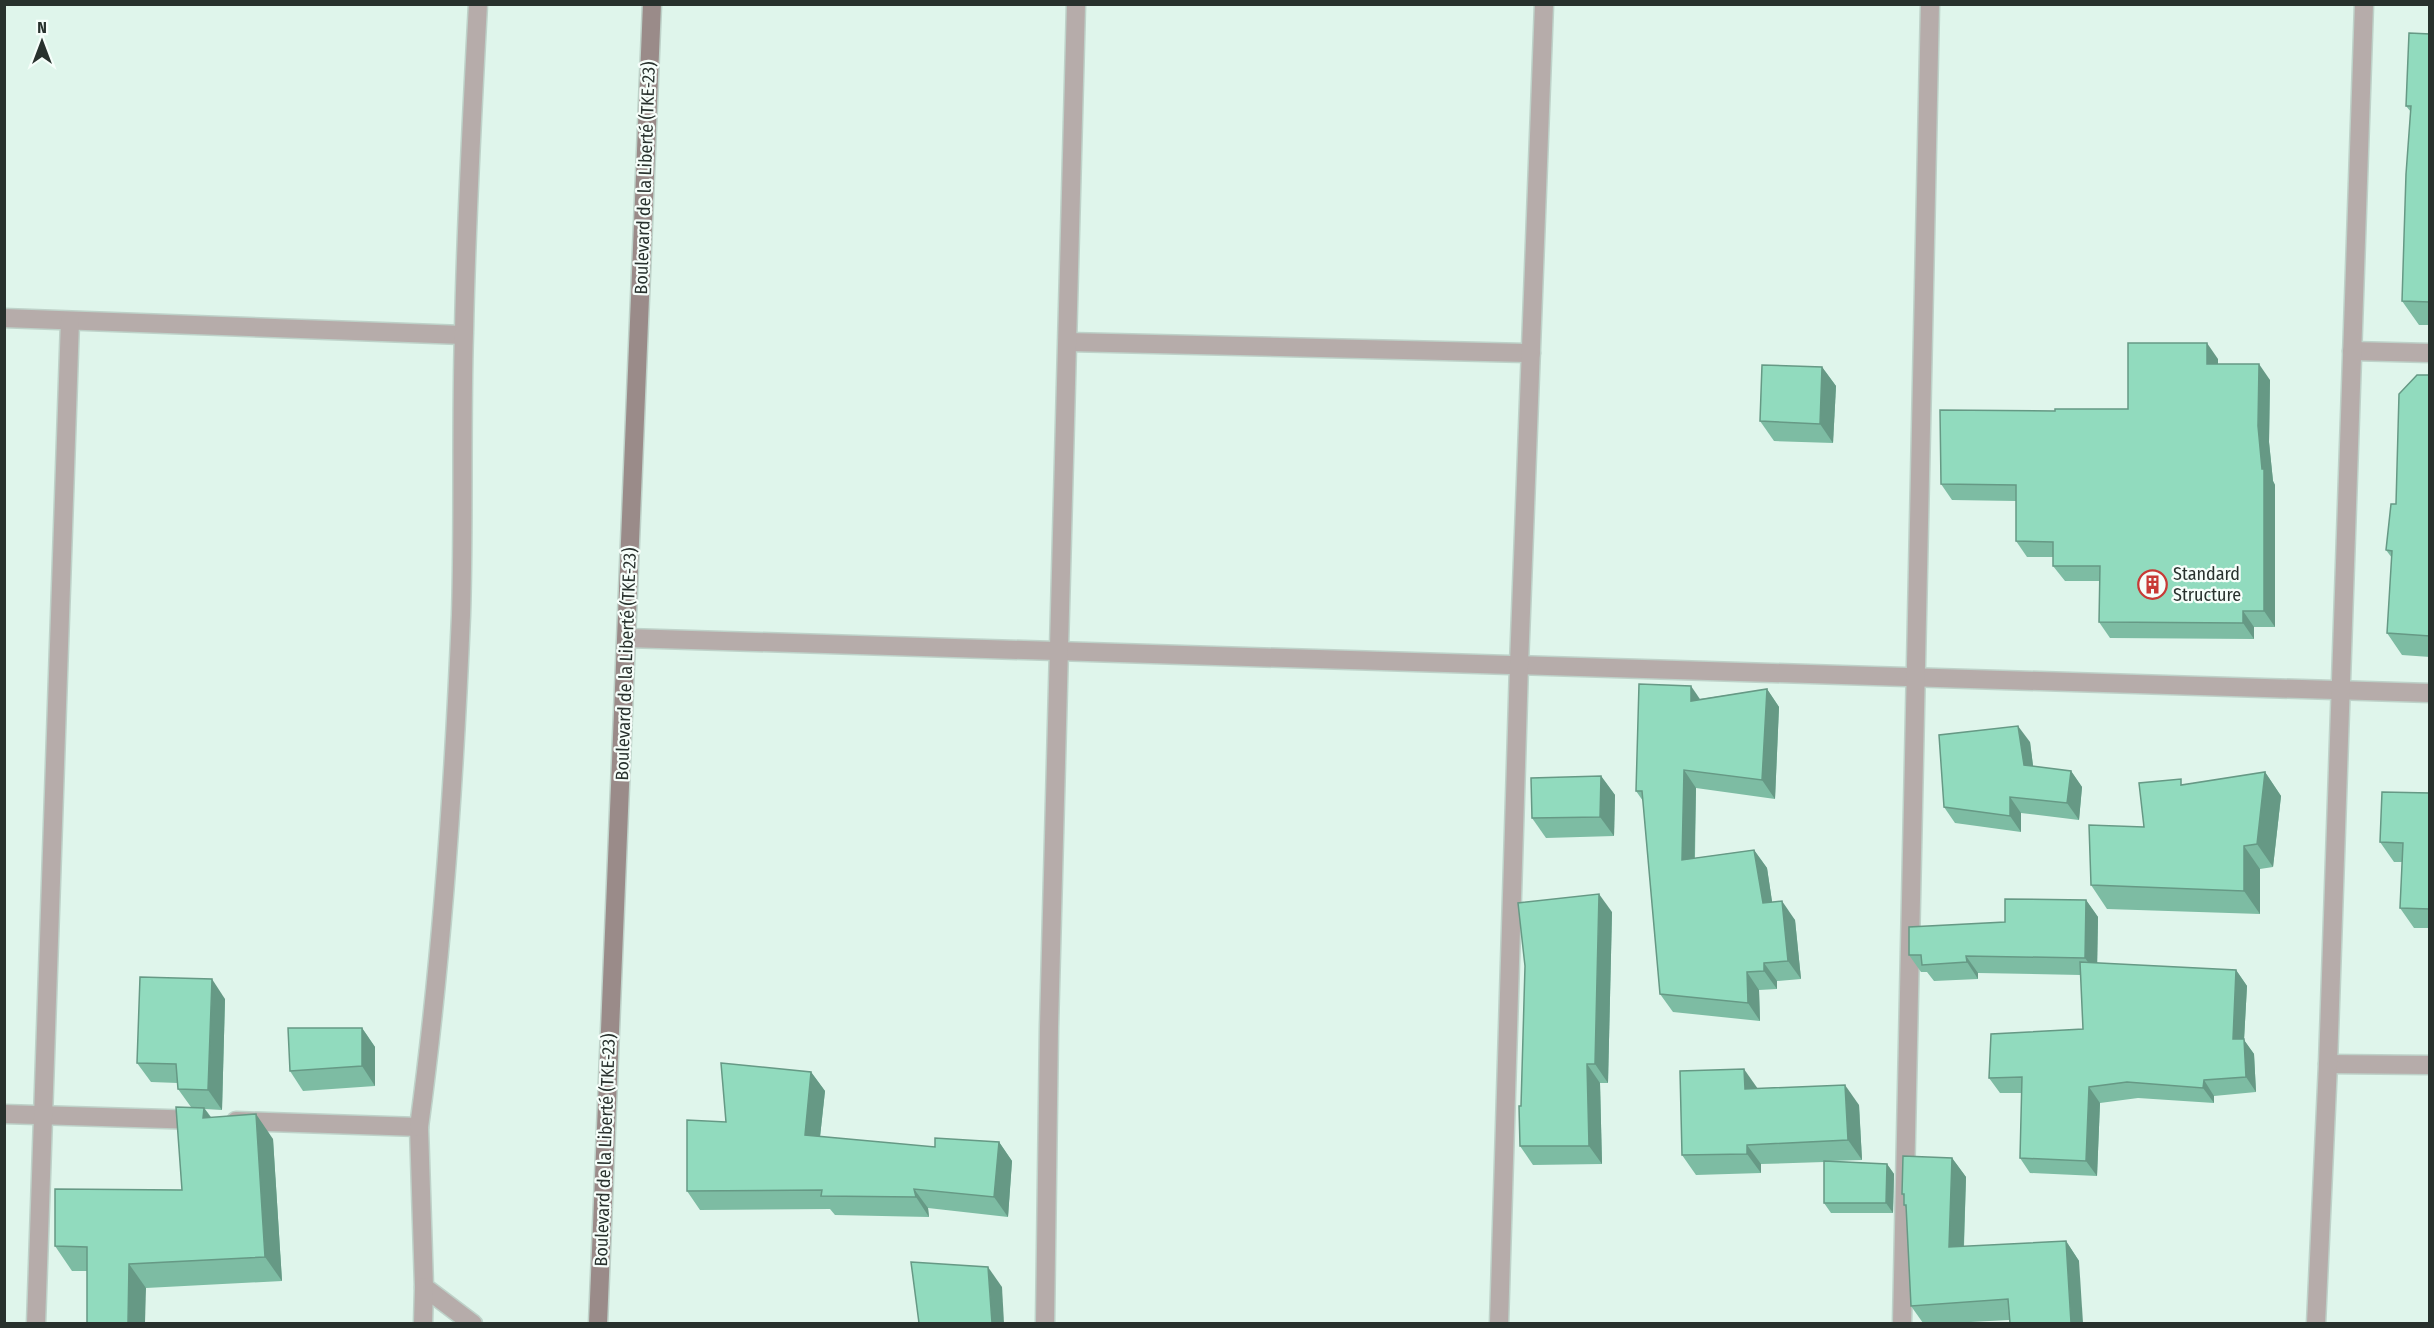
<svg xmlns="http://www.w3.org/2000/svg" width="2434" height="1328" font-family="'Fira Sans Condensed',sans-serif">
	<rect width="100%" height="100%" fill="#dff5eb"/>
	<g fill="none" stroke-linecap="round" stroke-linejoin="round">
		<defs>
			<g id="street">
				<polyline points="4,318 463,335"/>
				<polyline points="1068,342 1531,353"/>
				<polyline points="2352,351 2430,353"/>
				<polyline points="627,638 2430,693"/>
				<polyline points="2328,1064 2430,1065"/>
				<polyline points="4,1114 200,1120"/>
				<polyline points="236,1121 419,1127 424,1287 473,1324"/>
				<path d="M419,1127C442,958 454,786 461,615C464,520 461,426 464,332C466,223 472,114 478,4"/>
				<polyline points="36,1324 70,321"/>
				<polyline points="423,1324 424,1287"/>
				<polyline points="1045,1324 1049,1027 1076,4"/>
				<polyline points="1499,1324 1519,665 1544,4"/>
				<polyline points="1902,1324 1930,4"/>
				<polyline points="2316,1324 2328,1064 2364,4"/>
			</g>
			<polyline id="secondary" points="598,1324 652,4"/>
		</defs>
		<use href="#street" stroke="#bed2c9" stroke-width="21"/>
		<use href="#secondary" stroke="#bed2c9" stroke-width="21"/>
		<use href="#street" stroke="#b6acaa" stroke-width="18"/>
		<use href="#secondary" stroke="#9a8b89" stroke-width="18"/>
	</g>
	<g fill="#7dbca3">
		<polygon points="2430,34 2430,325 2419,325 2402,301 2411,112 2406,106"/>
		<polygon points="2218,359 2218,364 2270,380 2269,442 2273,481 2275,485 2275,627 2254,627 2254,639 2110,638 2099,622 2099,581 2065,581 2053,566 2053,557 2027,557 2016,541 2016,501 1952,500 1941,484 2055,411 2128,409"/>
		<polygon points="1822,367 1836,386 1833,443 1774,441 1760,421"/>
		<polygon points="2430,375 2430,657 2402,655 2387,633 2392,558 2386,550 2396,504"/>
		<polygon points="1767,689 1779,707 1775,799 1696,788 1695,858 1754,850 1767,868 1772,902 1795,920 1801,979 1777,981 1777,989 1759,990 1760,1021 1673,1012 1660,994 1643,801 1636,791 1700,699"/>
		<polygon points="2030,742 2033,766 2071,771 2082,787 2079,820 2021,813 2021,832 1955,823 1944,807"/>
		<polygon points="2265,772 2281,796 2273,867 2260,869 2260,914 2107,909 2091,885 2144,827 2185,785"/>
		<polygon points="1601,776 1615,795 1614,836 1546,838 1532,818"/>
		<polygon points="2430,793 2430,928 2414,928 2400,908 2402,862 2394,862 2380,842"/>
		<polygon points="2086,900 2098,917 2097,963 2236,970 2247,986 2244,1040 2254,1054 2256,1092 2214,1096 2214,1103 2138,1098 2100,1103 2097,1176 2030,1173 2020,1158 2022,1093 2000,1093 1989,1078 2083,1029 2081,975 1978,973 1978,979 1934,981 1927,972 1921,972 1909,955 2005,922"/>
		<polygon points="1612,912 1608,1083 1600,1083 1602,1164 1533,1165 1520,1146 1521,1106"/>
		<polygon points="225,999 222,1110 205,1109 211,1117 273,1139 282,1281 146,1288 87,1271 72,1271 55,1246 182,1190 191,1107 178,1089 178,1083 151,1082 137,1063"/>
		<polygon points="362,1028 375,1047 375,1086 303,1091 290,1071"/>
		<polygon points="811,1072 825,1091 820,1137 935,1147 999,1142 1012,1161 1008,1217 928,1208 929,1217 835,1215 830,1209 700,1210 687,1191 726,1122"/>
		<polygon points="1758,1089 1859,1105 1862,1160 1830,1161 1887,1164 1894,1174 1893,1213 1831,1213 1824,1203 1824,1162 1761,1164 1761,1173 1696,1175 1682,1155"/>
		<polygon points="1952,1158 1966,1177 1964,1247 2066,1241 2079,1261 2009,1320 1952,1323 1923,1323 1911,1306 1906,1208 1904,1205 1904,1197 1902,1194"/>
	</g>
	<g fill="#669985">
		<polygon points="2207,343 2218,359 2218,380 2207,364"/>
		<polygon points="2259,364 2270,380 2269,442 2273,481 2275,485 2275,627 2264,611 2262,469 2258,426"/>
		<polygon points="1822,367 1836,386 1833,443 1820,424"/>
		<polygon points="2243,611 2254,627 2254,639 2243,623"/>
		<polygon points="1691,686 1704,705 1691,701"/>
		<polygon points="1767,689 1779,707 1775,799 1762,780"/>
		<polygon points="2018,726 2030,742 2035,781 2024,765"/>
		<polygon points="1684,770 1696,788 1694,878 1682,860"/>
		<polygon points="2071,771 2082,787 2079,820 2067,803"/>
		<polygon points="2265,772 2281,796 2273,867 2257,844"/>
		<polygon points="1601,776 1615,795 1614,836 1600,817"/>
		<polygon points="2010,797 2021,813 2021,832 2010,816"/>
		<polygon points="2244,846 2260,869 2260,914 2244,891"/>
		<polygon points="1754,850 1767,868 1775,921 1763,903"/>
		<polygon points="1599,894 1612,912 1608,1083 1595,1064"/>
		<polygon points="2086,900 2098,917 2097,975 2085,958"/>
		<polygon points="1782,901 1795,920 1801,979 1788,961"/>
		<polygon points="1966,956 1978,973 1978,979 1967,962"/>
		<polygon points="1764,963 1777,981 1777,989 1764,971"/>
		<polygon points="2236,970 2247,986 2244,1040 2254,1054 2256,1092 2246,1077 2233,1039"/>
		<polygon points="1747,972 1759,990 1760,1021 1748,1003"/>
		<polygon points="212,979 225,999 222,1110 208,1090"/>
		<polygon points="362,1028 375,1047 375,1086 362,1066"/>
		<polygon points="1587,1064 1600,1083 1602,1164 1589,1146"/>
		<polygon points="1744,1069 1758,1089 1745,1089"/>
		<polygon points="811,1072 825,1091 818,1155 805,1135"/>
		<polygon points="2204,1080 2214,1096 2214,1103 2203,1088"/>
		<polygon points="1845,1085 1859,1105 1862,1160 1848,1140"/>
		<polygon points="2089,1087 2100,1103 2097,1176 2086,1161"/>
		<polygon points="204,1108 221,1132 203,1118"/>
		<polygon points="256,1114 273,1139 282,1281 265,1257"/>
		<polygon points="999,1142 1012,1161 1008,1217 994,1197"/>
		<polygon points="1747,1145 1761,1164 1761,1173 1747,1154"/>
		<polygon points="1952,1158 1966,1177 1963,1267 1949,1247"/>
		<polygon points="1887,1164 1894,1174 1893,1213 1886,1203"/>
		<polygon points="914,1189 928,1208 929,1217 916,1197"/>
		<polygon points="2066,1241 2079,1261 2083,1323 2071,1323"/>
		<polygon points="129,1264 146,1288 145,1323 128,1323"/>
		<polygon points="988,1267 1002,1287 1004,1323 992,1323"/>
	</g>
	<g fill="#91dbbe" stroke="#669985" stroke-width="1.5">
		<polygon points="2409,33 2430,34 2430,302 2402,301 2406,174 2411,106 2406,106"/>
		<polygon points="2128,343 2207,343 2207,364 2259,364 2258,426 2262,469 2264,469 2264,611 2243,611 2243,623 2099,622 2100,566 2053,566 2053,542 2016,541 2016,485 1941,484 1940,410 2055,411 2055,409 2128,409"/>
		<polygon points="1762,365 1822,367 1820,424 1760,421"/>
		<polygon points="2417,375 2430,375 2430,636 2387,633 2392,551 2386,550 2391,504 2396,504 2399,394"/>
		<polygon points="1639,684 1691,686 1691,701 1767,689 1762,780 1684,770 1682,860 1754,850 1763,903 1782,901 1788,961 1764,963 1764,971 1747,972 1748,1003 1660,994 1642,791 1636,791"/>
		<polygon points="2018,726 2024,765 2071,771 2067,803 2010,797 2010,816 1944,807 1939,735"/>
		<polygon points="2265,772 2257,844 2244,846 2244,891 2091,885 2089,825 2144,827 2139,783 2181,779 2181,785"/>
		<polygon points="1601,776 1600,817 1532,818 1531,778"/>
		<polygon points="2382,792 2430,793 2430,909 2400,908 2403,843 2380,842"/>
		<polygon points="1599,894 1595,1064 1587,1064 1589,1146 1520,1146 1519,1106 1521,1106 1525,966 1518,903"/>
		<polygon points="2005,899 2086,900 2085,958 1966,956 1967,962 1922,965 1921,955 1909,955 1909,927 2005,922"/>
		<polygon points="2080,962 2236,970 2233,1039 2244,1039 2246,1077 2204,1080 2203,1088 2127,1082 2089,1087 2086,1161 2020,1158 2022,1077 1989,1078 1991,1034 2083,1029"/>
		<polygon points="140,977 212,979 208,1090 178,1089 176,1064 137,1063"/>
		<polygon points="288,1028 362,1028 362,1066 290,1071"/>
		<polygon points="721,1063 811,1072 805,1135 935,1147 935,1138 999,1142 994,1197 914,1189 916,1197 821,1196 822,1190 687,1191 687,1120 726,1122"/>
		<polygon points="1744,1069 1745,1089 1845,1085 1848,1140 1747,1145 1747,1154 1682,1155 1680,1071"/>
		<polygon points="176,1107 204,1108 203,1118 256,1114 265,1257 129,1264 128,1323 87,1323 87,1247 55,1246 55,1189 182,1190"/>
		<polygon points="1903,1156 1952,1158 1949,1247 2066,1241 2071,1323 2010,1323 2008,1299 1911,1306 1906,1205 1904,1205 1904,1194 1902,1194"/>
		<polygon points="1824,1161 1887,1164 1886,1203 1824,1203"/>
		<polygon points="911,1262 988,1267 992,1323 919,1323"/>
	</g>
	<defs>
		<symbol id="building-ring" viewBox="-11 -11 22 22"><circle r="9.5" fill="#f6fefa" stroke="#c83a36" stroke-width="1.5"/><path d="M-4-6H4V6H1V3H-1V6H-4ZM-2.5-4.3h1.7v1.8h-1.7ZM.8-4.3h1.7v1.8H.8ZM-2.5-1h1.7V.8h-1.7ZM.8-1h1.7V.8H.8Z" fill="#c83a36"/></symbol>
	</defs>
	<g fill-rule="evenodd">
		<use href="#building-ring" x="2136" y="568" width="33" height="33"/>
	</g>
	<g text-anchor="middle" stroke-width="4.5" stroke-linejoin="round" paint-order="stroke">
		<g font-size="18" fill="#28312d" stroke="#f6fefa">
			<text transform="translate(645 178) rotate(-88)" y="6">Boulevard de la Liberté (TKE-23)</text>
			<text transform="translate(626 664) rotate(-88)" y="6">Boulevard de la Liberté (TKE-23)</text>
			<text transform="translate(605 1150) rotate(-88)" y="6">Boulevard de la Liberté (TKE-23)</text>
		</g>
		<g font-size="18" fill="#28312d" stroke="#f6fefa" text-anchor="start">
			<text x="2173" y="580">Standard<tspan x="2173" dy="21">Structure</tspan></text>
		</g>
	</g>
	<rect width="2434" height="1328" fill="none" stroke="#28312d" stroke-width="12"/>
	<g transform="translate(42 42)" stroke="#f6fefa" stroke-width="4.5" paint-order="stroke">
	<path d="M0-4.5L10 22L0 15L-10 22Z" fill="#28312d"/>
	<text y="-9" font-size="16" font-weight="bold" text-anchor="middle" fill="#28312d">N</text>
	</g>
</svg>
